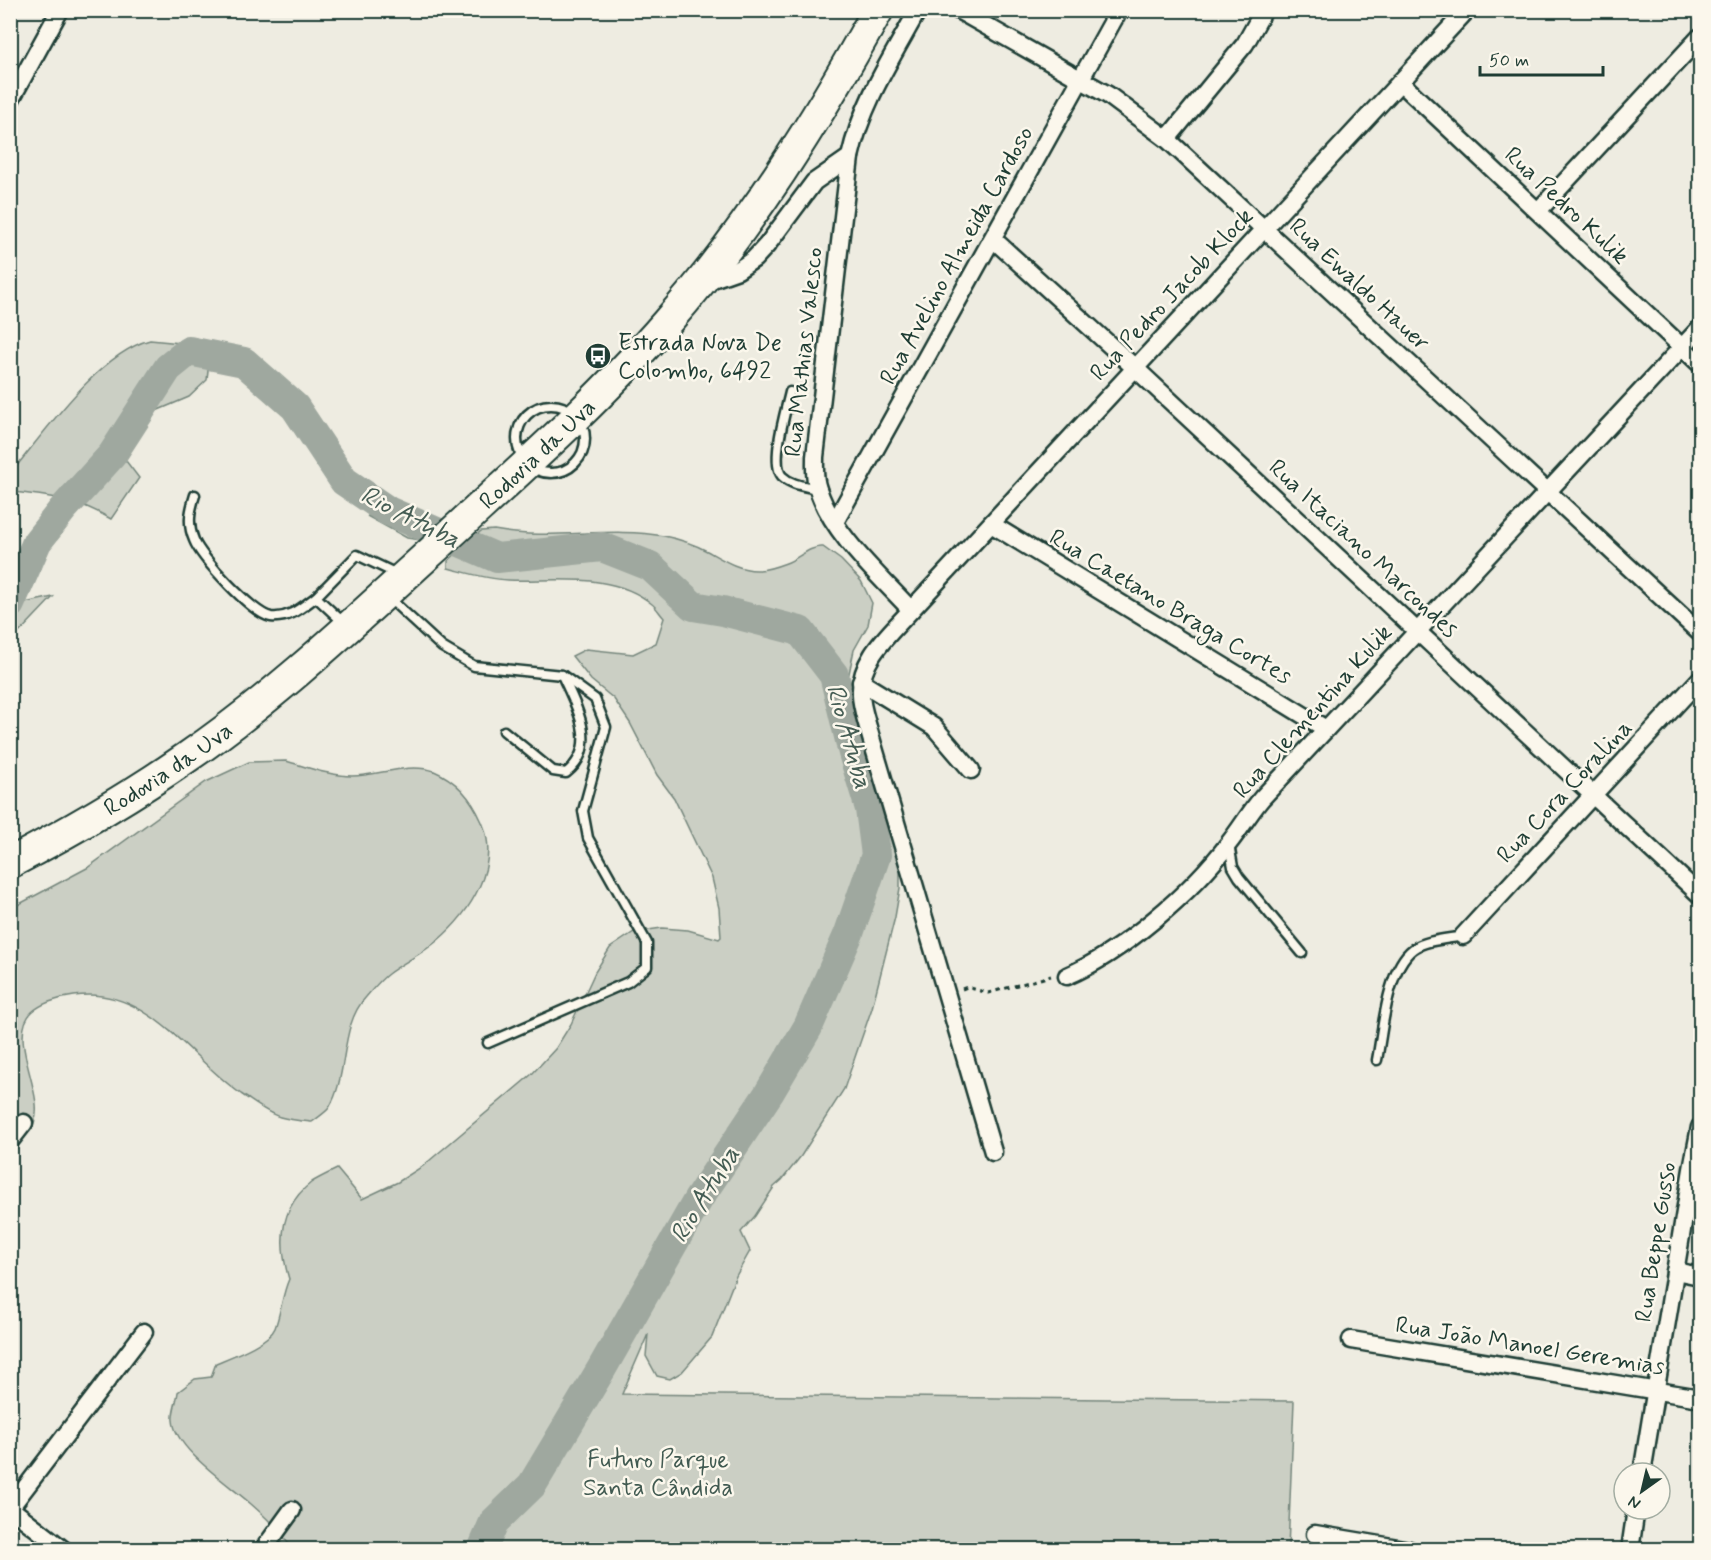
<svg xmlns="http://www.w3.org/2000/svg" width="1711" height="1560" font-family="Mynerve,sans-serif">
	<rect width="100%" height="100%" fill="#eeece1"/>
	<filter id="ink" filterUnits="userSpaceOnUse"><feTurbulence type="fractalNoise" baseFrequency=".0167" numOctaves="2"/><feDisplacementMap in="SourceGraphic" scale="12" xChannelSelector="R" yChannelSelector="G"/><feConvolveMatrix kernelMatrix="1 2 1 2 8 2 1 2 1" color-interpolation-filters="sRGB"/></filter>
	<g filter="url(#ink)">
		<g fill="#cbcfc4" stroke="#75867c" stroke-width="1.5">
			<path d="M150,340L191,344L209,361L207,380L189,397L156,411L131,431L125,445L126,461L139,478L111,519C75,498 54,497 14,492L11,473C44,433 99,353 150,340Z"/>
			<polygon points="367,516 397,528 416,528 428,541 407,538"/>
			<path d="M494,530C551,541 608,526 664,536C679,539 694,544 707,551C723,560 740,571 759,570C767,570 778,566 786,563C798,559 809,546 823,547L841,560L861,581L872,603L868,625L854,650L848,678L861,736L896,846L900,866V888L895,917L872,1008L844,1089L801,1156L782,1180L774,1187L755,1216L741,1232L750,1251L736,1276L712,1337L682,1372L670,1379L657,1376L646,1356L648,1334L622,1394L1294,1401L1288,1549H292C282,1533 266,1517 251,1504C230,1485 175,1450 173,1420C172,1412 177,1401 178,1392L195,1379L211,1377L216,1363C230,1357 269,1343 275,1328C281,1312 282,1295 289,1279C278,1243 279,1207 312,1182C320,1177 329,1173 337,1169L362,1199L398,1182L423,1166L532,1074L556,1048L571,1024L595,972L610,948L634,932L662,928L688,930L719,939L721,937L719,908L712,878L674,798L657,775L630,723L614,699L591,680L572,656L586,649L633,654L656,643L664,618C660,614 657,608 652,604C613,571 554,582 508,580C487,579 468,573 448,568V561L481,531Z"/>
			<polygon points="53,597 14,638 11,642 11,602 20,604"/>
			<path d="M286,761C307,767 330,776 352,776C378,776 408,762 434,771C458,781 472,799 482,822C501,866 470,913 437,941C422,954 404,962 388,974C380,980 373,989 366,997C339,1026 349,1075 329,1108C325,1113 317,1118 312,1122C302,1121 290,1120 280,1117C267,1113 252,1101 241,1094C188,1057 147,985 74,996C60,998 42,1003 32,1012C6,1037 46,1095 34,1123C32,1128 26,1133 22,1137L11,1136L10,909L87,868L206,782L249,762Z"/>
		</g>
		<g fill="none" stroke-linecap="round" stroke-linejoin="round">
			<polyline stroke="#9fa89f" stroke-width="30" points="10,604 37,542 63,509 112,455 168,368 189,351 244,362 295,407 344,481 388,511 497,558 602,547 650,566 693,606 723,611 800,631 834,675 853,753 870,809 876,855 849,933 808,1027 769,1093 699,1198 602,1368 532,1485 494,1522 482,1550"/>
			<defs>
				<g id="lane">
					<path d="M790,392C786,410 770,462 782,476C791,485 805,486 817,489"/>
					<circle cx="551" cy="439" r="34"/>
					<path d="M195,495C190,511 187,524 194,540C201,558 253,614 271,617C290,619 302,607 316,597"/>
					<polyline points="389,598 442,647 474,666 562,675 595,699 606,727 583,811 588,838 647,943 647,967 628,982 488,1043"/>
					<polyline points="346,625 316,597 357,555 397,574"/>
					<path d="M504,731L553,771L566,773C600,747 576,706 562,675"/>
					<polyline points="1229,844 1233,867 1239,877 1302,953"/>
					<path d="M1377,1060C1383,1029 1387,969 1413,949C1425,940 1448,939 1463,936"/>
				</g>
				<g id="street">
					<polyline points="958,10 1108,95 1167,139 1700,633"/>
					<polyline points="1400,82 1700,364"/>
					<polyline points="10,101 60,10"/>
					<polyline points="1167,139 1245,44 1264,10"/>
					<polyline points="1538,211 1700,37"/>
					<polyline points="993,239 1135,368 1700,895"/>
					<polyline points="704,282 738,270 754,259 767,245 814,182 850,157"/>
					<polyline points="835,522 1119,10"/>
					<polyline points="991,524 1326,729"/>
					<path d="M911,610C880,576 832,534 818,489C814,479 815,468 815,457L850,157C862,103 891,59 918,10"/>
					<polyline points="861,682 934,727 971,770"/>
					<polyline points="1463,936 1700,679"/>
					<path d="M1067,976C1123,952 1192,892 1229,843C1241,828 1250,812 1262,798L1700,328"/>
					<polyline points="10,1141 24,1123"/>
					<path d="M993,1152L869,731C866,719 861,706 861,694C859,659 890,634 911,610L1467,10"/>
					<polyline points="1675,1271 1700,1276"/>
					<polyline points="1351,1340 1700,1398"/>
					<polyline points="1642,1473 1692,1169 1700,1127"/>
					<polyline points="10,1508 144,1332"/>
					<polyline points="10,1508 64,1550"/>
					<polyline points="1315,1534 1410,1550"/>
					<polyline points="263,1550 292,1510"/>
					<polyline points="1630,1550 1636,1509"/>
				</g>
				<g id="highway">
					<path id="s1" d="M10,863C71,831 130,797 186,758C274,698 353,623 432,551C512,477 595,405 667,322C750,228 817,120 878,10"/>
				</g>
			</defs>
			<use href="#lane" stroke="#1f3d34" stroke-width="13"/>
			<use href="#street" stroke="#1f3d34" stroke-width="21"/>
			<use href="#highway" stroke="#1f3d34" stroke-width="34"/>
			<polyline stroke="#1f3d34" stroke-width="3" stroke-dasharray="4.5 4.5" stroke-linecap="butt" points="962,989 967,987 988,993 1051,976"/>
			<use href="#lane" stroke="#fbf7ec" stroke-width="8"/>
			<use href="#street" stroke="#fbf7ec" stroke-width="16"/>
			<use href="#highway" stroke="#fbf7ec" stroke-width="30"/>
		</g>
	</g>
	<defs>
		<symbol id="bus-disc" viewBox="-11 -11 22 22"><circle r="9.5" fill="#1f3d34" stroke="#fbf7ec"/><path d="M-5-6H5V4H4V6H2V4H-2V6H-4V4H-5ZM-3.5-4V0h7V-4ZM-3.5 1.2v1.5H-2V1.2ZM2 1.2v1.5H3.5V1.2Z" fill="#fff"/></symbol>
	</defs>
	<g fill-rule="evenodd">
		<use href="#bus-disc" x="583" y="341" width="30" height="30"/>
	</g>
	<g text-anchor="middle" stroke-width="5" stroke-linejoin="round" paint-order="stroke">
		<g font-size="24" fill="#1f3d34" stroke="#fbf7ec">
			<text transform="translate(1567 205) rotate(43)" y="8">Rua Pedro Kulik</text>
			<text transform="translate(956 255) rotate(-61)" y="8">Rua Avelino Almeida Cardoso</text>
			<text transform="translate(1360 284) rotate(43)" y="8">Rua Ewaldo Hauer</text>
			<text transform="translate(1171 294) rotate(-47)" y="8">Rua Pedro Jacob Klock</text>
			<text transform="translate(803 352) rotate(-84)" y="8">Rua Mathias Valesco</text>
			<text dy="8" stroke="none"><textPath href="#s1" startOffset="670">Rodovia da Uva</textPath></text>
			<text transform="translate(1364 548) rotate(43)" y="8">Rua Itaciano Marcondes</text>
			<text transform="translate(1171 606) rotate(31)" y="8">Rua Caetano Braga Cortes</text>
			<text transform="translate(1312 711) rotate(-48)" y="8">Rua Clementina Kulik</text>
			<text dy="8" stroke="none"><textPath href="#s1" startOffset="184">Rodovia da Uva</textPath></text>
			<text transform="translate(1564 791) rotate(-47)" y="8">Rua Cora Coralina</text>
			<text transform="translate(1655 1242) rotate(-81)" y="8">Rua Beppe Gusso</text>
			<text transform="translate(1530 1345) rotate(9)" y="8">Rua João Manoel Geremias</text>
		</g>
		<g font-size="24" fill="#1f3d34" stroke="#fbf7ec" text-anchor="start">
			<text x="618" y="350">Estrada Nova De<tspan x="618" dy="28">Colombo, 6492</tspan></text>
		</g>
		<g font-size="24" fill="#415a51" stroke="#fbf7ec">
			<text x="658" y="1467">Futuro Parque<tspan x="658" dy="28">Santa Cândida</tspan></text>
		</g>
		<g font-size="26" font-style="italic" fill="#455d54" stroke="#fbf7ec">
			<text transform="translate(411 516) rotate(27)" y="9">Rio Atuba</text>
			<text transform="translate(850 736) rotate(74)" y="9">Rio Atuba</text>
			<text transform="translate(704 1194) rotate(-58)" y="9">Rio Atuba</text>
		</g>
	</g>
	<rect width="1711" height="1560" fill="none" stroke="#fbf7ec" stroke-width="36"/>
	<rect x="18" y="18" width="1675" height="1524" fill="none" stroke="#1f3d34" stroke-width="2" filter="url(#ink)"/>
	<g transform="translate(1642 1491) rotate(214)"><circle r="28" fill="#fbf7ec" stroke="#a3ada2" stroke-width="1.5"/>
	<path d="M0-4.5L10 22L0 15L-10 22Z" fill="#1f3d34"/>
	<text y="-9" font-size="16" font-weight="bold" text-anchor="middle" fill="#1f3d34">N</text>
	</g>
	<path d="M1480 66v9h123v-9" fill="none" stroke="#1f3d34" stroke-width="3"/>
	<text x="1489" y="66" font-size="18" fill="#1f3d34" stroke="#fbf7ec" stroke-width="4.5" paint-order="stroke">50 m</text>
</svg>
